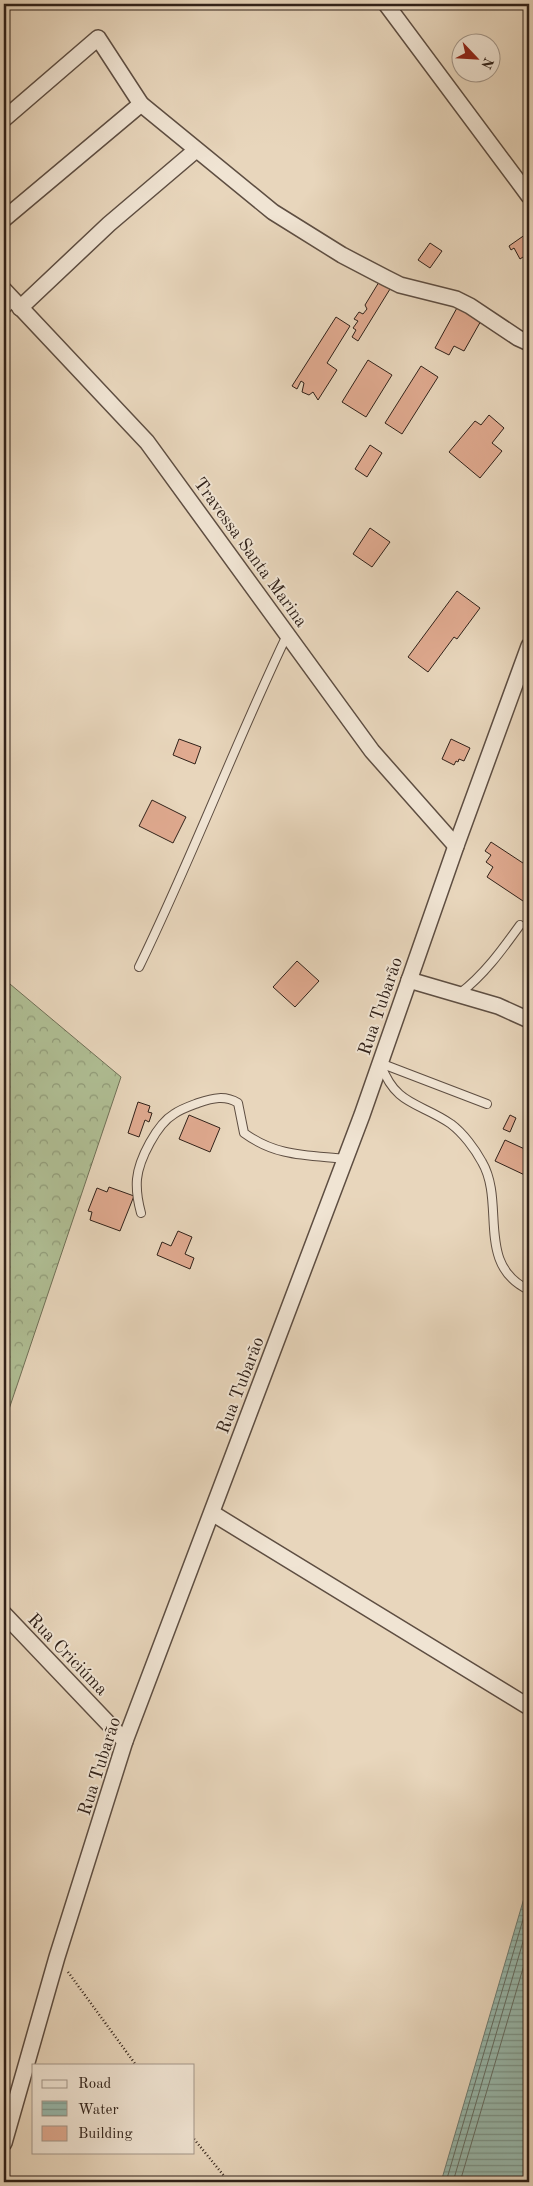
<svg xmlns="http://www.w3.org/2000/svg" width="533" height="2186" font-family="'Old Standard TT',serif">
	<defs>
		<pattern id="forest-crowns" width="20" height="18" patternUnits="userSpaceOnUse" patternTransform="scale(1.25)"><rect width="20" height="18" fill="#b0bf95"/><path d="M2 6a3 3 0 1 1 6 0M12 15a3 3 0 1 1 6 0" fill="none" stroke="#909b79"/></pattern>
		<pattern id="water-rules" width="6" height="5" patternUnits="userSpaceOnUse" patternTransform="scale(1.25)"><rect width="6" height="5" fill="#98b9ad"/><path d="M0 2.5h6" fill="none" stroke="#7c968c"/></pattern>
	</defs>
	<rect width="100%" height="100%" fill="#e8d6bc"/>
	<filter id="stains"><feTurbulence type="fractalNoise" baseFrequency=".004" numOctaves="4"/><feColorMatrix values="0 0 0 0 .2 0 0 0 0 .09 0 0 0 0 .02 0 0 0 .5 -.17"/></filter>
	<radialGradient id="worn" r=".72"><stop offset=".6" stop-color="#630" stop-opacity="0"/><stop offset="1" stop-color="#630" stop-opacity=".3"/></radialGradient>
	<polygon fill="url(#forest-crowns)" stroke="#707057" points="4,979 121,1077 4,1424"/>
	<polygon fill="url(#water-rules)" stroke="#6e7c72" points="529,1881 529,2182 441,2182"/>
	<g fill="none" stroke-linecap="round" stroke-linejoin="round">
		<g stroke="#646d63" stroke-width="1">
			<polyline points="446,2182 529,1899"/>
			<polyline points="453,2182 529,1921"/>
			<polyline points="460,2182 529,1948"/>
		</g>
	</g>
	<g fill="#e0aa90" stroke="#302119">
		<polygon points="529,232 529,253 520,259 514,248 511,250 509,246"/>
		<polygon points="430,243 442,251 430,268 418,260"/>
		<polygon points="379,282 390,289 358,341 352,337 356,330 353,328 358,321 354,319 359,312 363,314 367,309 365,305"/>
		<polygon points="458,306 482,319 464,351 454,346 449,355 435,348"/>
		<polygon points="336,317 350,326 327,363 337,370 318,400 313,392 309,395 302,392 304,383 301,381 297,389 292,386"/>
		<polygon points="368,360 392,375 366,417 342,402"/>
		<polygon points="421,366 438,377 402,434 385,423"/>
		<polygon points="489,415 504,428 492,443 502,451 480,478 449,452 475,421 481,425"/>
		<polygon points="370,445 382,453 367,477 355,469"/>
		<polygon points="370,528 390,542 372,567 353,554"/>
		<polygon points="457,591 480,608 457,639 454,637 428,672 408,657"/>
		<polygon points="179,739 201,747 195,764 173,755"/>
		<polygon points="451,739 470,748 464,761 459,759 458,762 456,761 454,765 442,759"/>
		<polygon points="152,800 186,817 173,843 139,826"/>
		<polygon points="491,842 529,867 529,905 487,877 493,867 486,862 491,855 485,851"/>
		<polygon points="297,961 319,981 295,1007 273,987"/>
		<polygon points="138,1102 150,1106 148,1112 152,1113 149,1122 145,1120 139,1137 128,1133"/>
		<polygon points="189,1115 220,1128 210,1152 179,1139"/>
		<polygon points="510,1115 516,1118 510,1132 503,1129"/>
		<polygon points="505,1140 529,1151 529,1177 495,1161"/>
		<polygon points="109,1187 134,1196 120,1231 90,1220 92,1212 88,1211 97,1188 107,1192"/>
		<polygon points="178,1231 192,1237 185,1254 194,1258 190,1269 157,1255 162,1242 171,1246"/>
	</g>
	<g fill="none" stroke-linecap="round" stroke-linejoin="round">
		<defs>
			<g id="service">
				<polyline points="4,313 12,300"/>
				<path d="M139,967C192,858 235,744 287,635"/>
				<path d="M459,994C484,975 502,950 520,925"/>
				<polyline points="380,1063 487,1104"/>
				<path d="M381,1065C396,1106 419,1102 451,1124C463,1133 475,1149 482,1162C506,1203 475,1265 529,1290"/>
				<path d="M141,1213C138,1202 136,1191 137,1179C139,1159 157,1124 174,1114C181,1109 190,1106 198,1103C213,1098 225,1095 238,1103L244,1133C277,1157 307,1155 346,1159"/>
			</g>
			<g id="minor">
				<polyline points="386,4 529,196"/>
				<polyline points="4,119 98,38 141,104 273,212 342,255 386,278 400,285 456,299 470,306 518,338 529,343"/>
				<polyline points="4,219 141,104"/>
				<polyline points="4,290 147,442 372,751 456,846"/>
				<polyline points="20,308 109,224 196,150"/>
				<polyline points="409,980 498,1006 529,1020"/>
				<polyline points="212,1513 529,1707"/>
				<polyline points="4,1614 125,1741"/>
				<polyline points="4,2143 57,1957 125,1741 362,1115 456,846 529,646"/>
			</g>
		</defs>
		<use href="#service" stroke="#5e4e42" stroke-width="10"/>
		<use href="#minor" stroke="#5e4e42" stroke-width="18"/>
		<g stroke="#302119" stroke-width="2.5" stroke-dasharray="1 2.5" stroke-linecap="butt">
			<polyline points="4,1774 6,1777"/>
			<polyline points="68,1972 136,2065"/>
			<polyline points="194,2139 229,2182"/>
		</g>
		<use href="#service" stroke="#f0e4d3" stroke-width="8"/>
		<use href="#minor" stroke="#f0e4d3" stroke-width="15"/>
	</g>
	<g text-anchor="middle" stroke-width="4" stroke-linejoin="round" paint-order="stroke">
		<g font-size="18" fill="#302119" stroke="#f0e4d3">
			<text transform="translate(251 552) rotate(54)" y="6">Travessa Santa Marina</text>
			<text transform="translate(380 1006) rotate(-71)" y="6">Rua Tubarão</text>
			<text transform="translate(240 1385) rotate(-69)" y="6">Rua Tubarão</text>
			<text transform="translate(68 1654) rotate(46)" y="6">Rua Criciúma</text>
			<text transform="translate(99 1766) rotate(-72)" y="6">Rua Tubarão</text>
		</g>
	</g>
	<rect width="533" height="2186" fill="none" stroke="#e8d6bc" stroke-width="20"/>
	<rect x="5" y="5" width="523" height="2176" fill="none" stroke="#302119" stroke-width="2.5"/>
	<rect x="10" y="10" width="513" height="2166" fill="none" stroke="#302119"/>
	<rect x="32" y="2064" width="162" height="90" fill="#f0e4d3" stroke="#a39689"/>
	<rect x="42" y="2080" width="25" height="8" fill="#f0e4d3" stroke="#a39689"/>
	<text x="78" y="2088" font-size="15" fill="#302119">Road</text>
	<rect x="42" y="2101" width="25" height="15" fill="url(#water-rules)" stroke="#a39689"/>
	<text x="78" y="2114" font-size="15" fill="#302119">Water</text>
	<rect x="42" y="2126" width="25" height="15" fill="#e0aa90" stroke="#a39689"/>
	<text x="78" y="2138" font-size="15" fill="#302119">Building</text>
	<g transform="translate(476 58) rotate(115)"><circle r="24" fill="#f0e4d3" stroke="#a39689"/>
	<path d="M0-4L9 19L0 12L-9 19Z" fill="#8f2418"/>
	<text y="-8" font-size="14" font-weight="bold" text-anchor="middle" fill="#302119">N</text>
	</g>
	<rect width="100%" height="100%" filter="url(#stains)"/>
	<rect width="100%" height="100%" fill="url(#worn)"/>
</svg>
